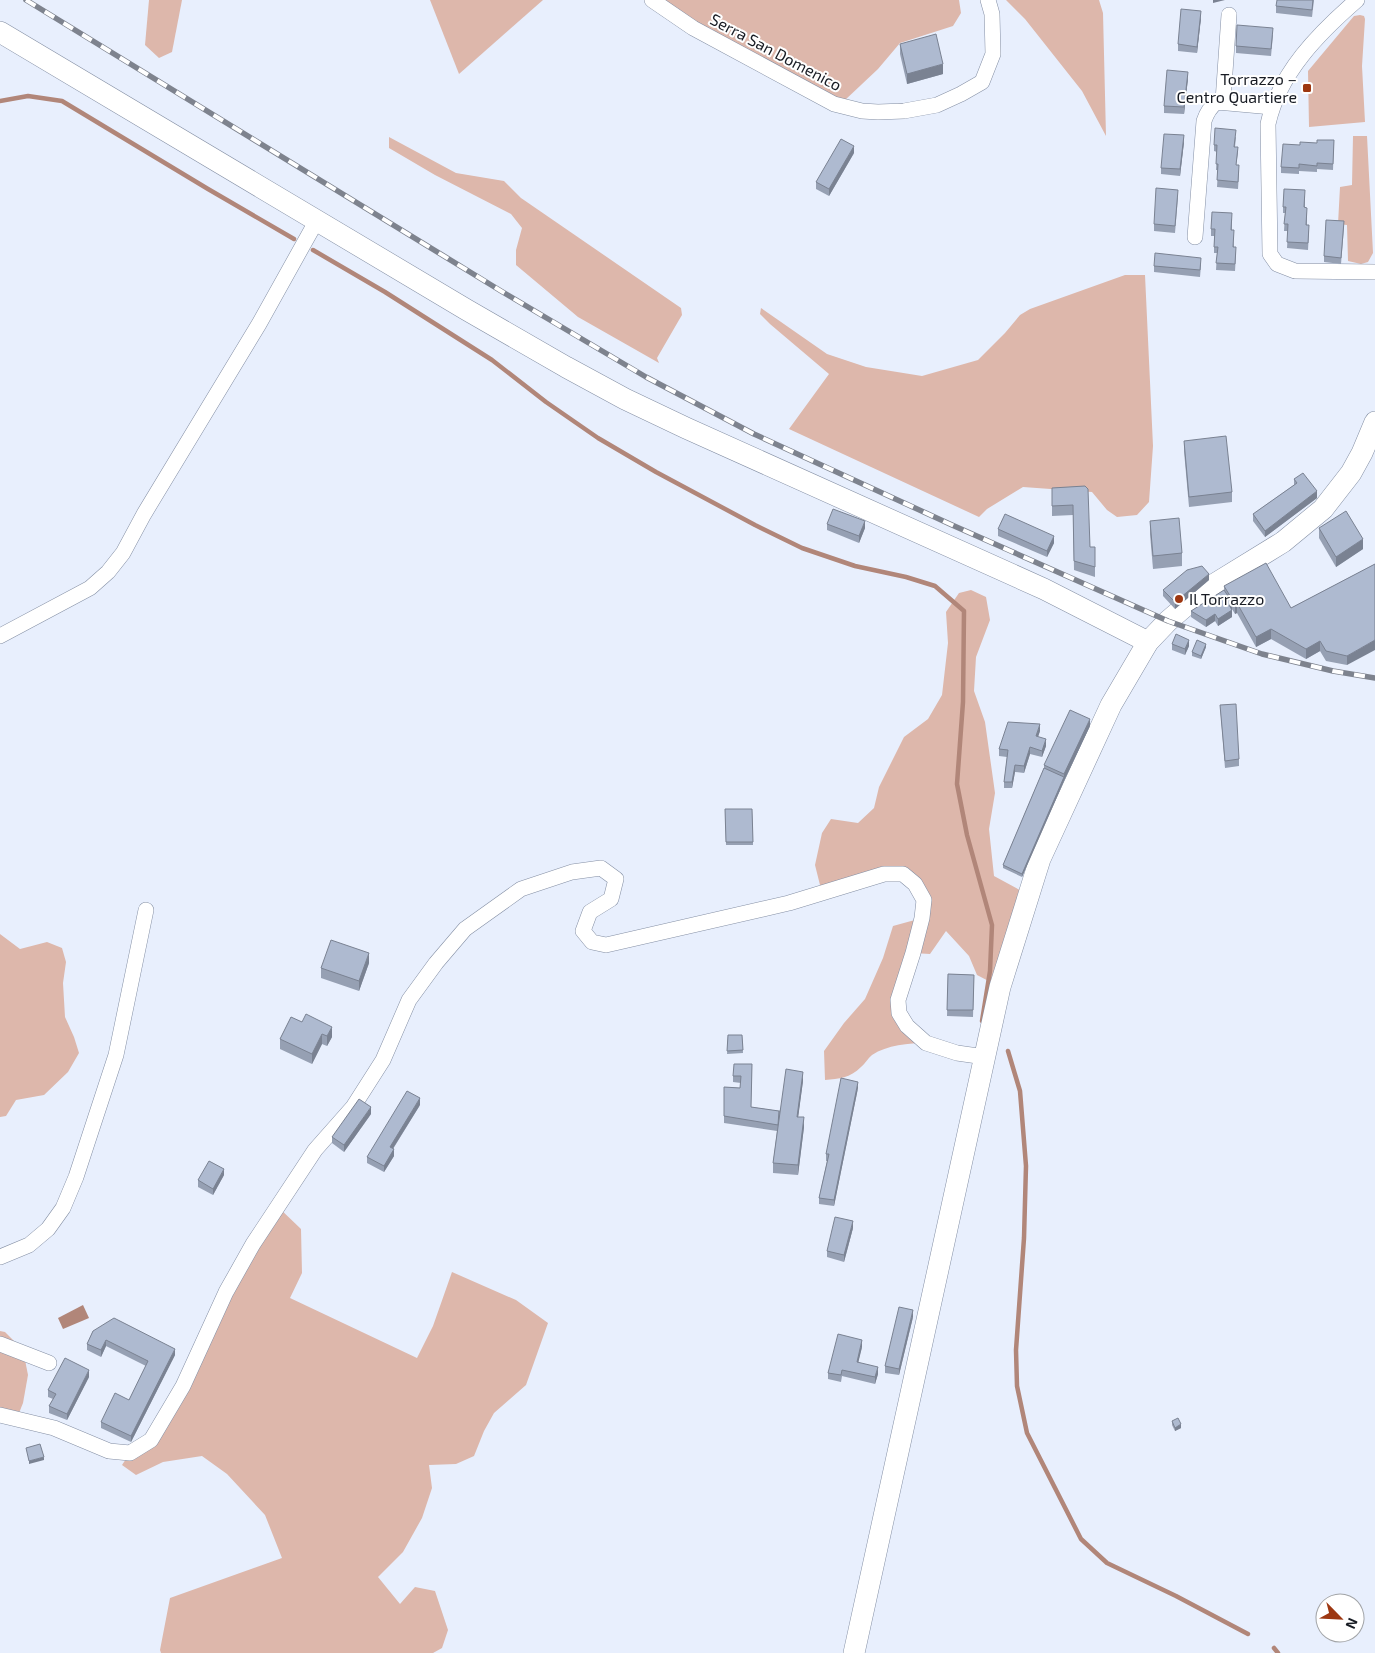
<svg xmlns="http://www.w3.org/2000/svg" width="1375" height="1653" font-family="'Exo 2',sans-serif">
	<rect width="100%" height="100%" fill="#e8effd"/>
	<g fill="#ddb7ab">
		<polygon points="149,0 182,0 172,52 159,58 145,45"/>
		<polygon points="430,0 543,0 459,74"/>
		<polygon points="660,0 959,0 961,13 953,26 900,43 878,69 844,101 727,42"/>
		<polygon points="1006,0 1099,0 1103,13 1106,136 1082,91 1025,19"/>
		<polygon points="1360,15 1364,16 1365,19 1362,66 1365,122 1309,127 1308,71 1354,16"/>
		<polygon points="1353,136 1367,136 1373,253 1368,262 1361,264 1348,261 1347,225 1338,224 1340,187 1352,185"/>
		<polygon points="389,137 456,173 504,181 521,198 681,308 682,315 679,320 657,358 659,363 578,317 516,265 516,250 522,228 511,214 435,175 389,148"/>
		<polygon points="1125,275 1145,275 1153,446 1149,502 1137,515 1117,517 1107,510 1092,492 1023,487 987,509 979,517 789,429 829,374 770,324 760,314 761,308 827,354 866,367 922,376 978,360 1005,333 1020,315 1030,309"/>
		<path d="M971,590L986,597L990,620L976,657L974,691L985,722L995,793L989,829L994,876L1029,895L1000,987L977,975L969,956L946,931L930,954L913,953L898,1000L926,1043C909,1043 887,1045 872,1055C868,1058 865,1064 861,1067C850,1078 839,1079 825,1080L824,1051L844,1023L865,999L883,958L893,926L922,918L924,900L903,874L822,893L815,865L822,833L831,819L858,823L874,808L879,787L904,737L928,719L942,695L948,643L946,612L959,593Z"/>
		<polygon points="0,934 20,949 47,942 62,948 66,962 63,983 65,1017 74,1037 79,1053 68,1072 44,1095 16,1100 6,1116 0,1117"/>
		<polygon points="277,1206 301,1229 302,1273 290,1298 417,1358 433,1326 452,1272 516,1300 548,1323 526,1385 494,1413 484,1431 474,1456 456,1464 429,1465 432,1488 422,1518 403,1552 378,1577 400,1604 415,1587 435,1591 448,1630 442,1648 433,1653 161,1653 160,1650 170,1598 282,1558 265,1515 227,1474 202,1456 163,1462 136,1475 122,1465 130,1453 151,1440"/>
		<polygon points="0,1331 5,1332 23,1350 28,1375 23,1403 17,1418 0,1415"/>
	</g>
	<polygon fill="#b18679" points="83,1305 89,1318 63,1329 58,1318"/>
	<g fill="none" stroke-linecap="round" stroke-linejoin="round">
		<g stroke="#b18679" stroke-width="4.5">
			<polyline points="0,101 28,96 62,101 208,189 294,239"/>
			<polyline points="313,250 385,292 492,360 546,402 598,438 656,472 755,525 802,548 855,566 906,577 935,586 964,611 963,702 957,784 967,835 992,925 990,971 982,1021"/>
			<polyline points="1008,1051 1020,1091 1026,1166 1024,1238 1016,1350 1017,1386 1027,1433 1081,1539 1107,1563 1176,1596 1248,1634"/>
			<polyline points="1274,1648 1278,1653"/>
		</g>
		<defs>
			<g id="street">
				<polyline points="652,0 693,28 834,104 862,111 878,112 904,111 937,105 961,94 982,82 993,54 992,14 988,0"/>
				<path d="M1357,0C1319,33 1279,73 1268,124L1270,254L1277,264L1295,271L1375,272"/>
				<polyline points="1223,101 1229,15"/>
				<path d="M1195,237L1204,121C1207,112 1210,107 1217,102L1272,107"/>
				<polyline points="0,636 90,588 108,572 123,553 144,514 259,324 317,220"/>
				<polyline points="0,1257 29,1245 48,1229 63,1208 76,1177 116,1055 146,910"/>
				<polyline points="0,1344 49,1363"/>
				<polyline points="0,1415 54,1428 109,1451 130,1453 151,1440 183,1386 226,1292 253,1244 315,1150 353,1107 383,1060 409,1000 436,963 465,929 521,889 572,872 601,868 616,879 611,899 590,912 583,931 592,942 606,945 789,903 884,874 903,874 915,884 924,900 922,918 913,953 898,1000 899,1013 907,1026 926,1043 957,1053 985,1057"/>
			</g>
			<g id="secondary">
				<polyline points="0,32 467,310 566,367 625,399 686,428 1044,589 1148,642"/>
				<polyline points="854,1653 1000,987 1040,859 1111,705 1148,642 1168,621 1189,603 1213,585 1283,542 1323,509 1351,473 1362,453 1375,422"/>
			</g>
		</defs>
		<use href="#street" stroke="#848fa4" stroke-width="16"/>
		<use href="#secondary" stroke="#848fa4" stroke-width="22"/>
		<use href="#street" stroke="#fff" stroke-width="15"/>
		<use href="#secondary" stroke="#fff" stroke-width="21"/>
		<defs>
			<polyline id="rail" points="26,0 501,291 646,377 754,434 952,525 1168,621 1262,654 1333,671 1375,678"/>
		</defs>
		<use href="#rail" stroke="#7e838e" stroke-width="5.5"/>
		<use href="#rail" stroke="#fff" stroke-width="4" stroke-dasharray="11" stroke-linecap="butt"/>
	</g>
	<g fill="#96a0b3">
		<polygon points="1314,0 1312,17 1276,13 1276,6"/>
		<polygon points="1201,18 1197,53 1178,51 1178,44"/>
		<polygon points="1273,35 1271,56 1236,53 1236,46"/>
		<polygon points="900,44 943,74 907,84 900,54"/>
		<polygon points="1188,78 1184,114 1164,113 1164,106"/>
		<polygon points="1236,137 1235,147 1238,153 1236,165 1239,172 1238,189 1217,187 1218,170 1216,170 1217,152 1214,151 1214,145"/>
		<polygon points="1334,140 1333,170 1317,169 1317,172 1299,171 1299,174 1281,173 1281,167 1300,145 1317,143"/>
		<polygon points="1184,142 1180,176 1161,174 1161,168"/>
		<polygon points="854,153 829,196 816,189 816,182"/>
		<polygon points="1305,196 1305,207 1307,214 1307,225 1309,232 1308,250 1287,248 1288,231 1284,231 1285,213 1283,213 1283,207"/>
		<polygon points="1178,197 1175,233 1154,231 1154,224"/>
		<polygon points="1232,219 1232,230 1234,247 1236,254 1235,271 1216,270 1217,253 1214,253 1214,236 1211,236 1211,229"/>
		<polygon points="1344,227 1341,264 1324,262 1324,256"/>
		<polygon points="1201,265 1200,277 1154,272 1154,266"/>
		<polygon points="1184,441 1232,492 1232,502 1189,507 1184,451"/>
		<polygon points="1294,479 1317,498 1265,537 1253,521 1253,514 1294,485"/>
		<polygon points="1085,486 1090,547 1095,547 1095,577 1074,570 1073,515 1052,516 1052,488"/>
		<polygon points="1150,521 1182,553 1182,566 1153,569 1150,534"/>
		<polygon points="827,524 865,528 859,543 827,530"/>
		<polygon points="1319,528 1363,549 1336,567 1319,538"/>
		<polygon points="998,529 1054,543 1047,557 998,536"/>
		<polygon points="1375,564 1347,665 1326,661 1320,651 1306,659 1271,639 1256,647 1237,613 1235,614 1232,609 1232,617 1218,626 1215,621 1206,627 1191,617 1191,611 1224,590 1224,586 1291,608"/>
		<polygon points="1209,580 1175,609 1163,596 1163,590"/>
		<polygon points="1172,644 1189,646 1185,655 1172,650"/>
		<polygon points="1206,647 1201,659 1192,656 1192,652"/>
		<polygon points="1220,705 1239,759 1239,766 1225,768"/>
		<polygon points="1090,726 1064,781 1022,877 1003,868 1003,865 1044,768 1044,765"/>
		<polygon points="1040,731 1038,737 1046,746 1042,757 1030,754 1024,773 1015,772 1012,788 1004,788 1004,782 1007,757 999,756 999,749"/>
		<polygon points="725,809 752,809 753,845 726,845"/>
		<polygon points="369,963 359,991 321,978 321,968"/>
		<polygon points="948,974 974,975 973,1017 947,1016"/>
		<polygon points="291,1017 332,1037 327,1046 322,1044 312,1064 280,1049 280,1039"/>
		<polygon points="728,1035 742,1035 743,1053 727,1054"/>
		<polygon points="752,1064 751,1107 779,1111 803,1081 798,1117 804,1127 798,1175 773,1173 773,1163 777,1131 724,1123 724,1087 740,1088 741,1083 733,1082 733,1076"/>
		<polygon points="858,1088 834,1206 819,1204 819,1198 827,1161 826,1161 826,1154"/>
		<polygon points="420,1105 393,1149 394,1156 384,1172 367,1163 367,1157"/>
		<polygon points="371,1114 344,1152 332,1143 332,1137"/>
		<polygon points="224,1175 213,1195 198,1187 198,1180"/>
		<polygon points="853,1228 844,1262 827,1257 827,1251"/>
		<polygon points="913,1317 899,1375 885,1373 885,1366"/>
		<polygon points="93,1331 175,1355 131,1442 101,1428 101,1422 129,1400 146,1366 106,1346 101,1357 87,1350 87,1344"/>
		<polygon points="862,1347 858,1362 878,1374 875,1384 842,1376 841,1382 828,1379 828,1373"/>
		<polygon points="89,1377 67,1420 49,1413 49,1406 53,1399 48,1397 48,1390"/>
		<polygon points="1172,1421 1181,1428 1175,1431 1172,1425"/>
	</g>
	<g fill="#7a8292">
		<polygon points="1213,0 1225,0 1213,3"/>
		<polygon points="1201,11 1201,18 1197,53 1197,47"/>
		<polygon points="943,64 943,74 907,84 907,74"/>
		<polygon points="1188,72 1188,78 1184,114 1184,107"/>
		<polygon points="1184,135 1184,142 1180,176 1180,169"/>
		<polygon points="854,146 854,153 829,196 829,189"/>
		<polygon points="1317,491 1317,498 1265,537 1265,531"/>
		<polygon points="865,521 865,528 859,543 859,536"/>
		<polygon points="1054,536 1054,543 1047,557 1047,551"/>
		<polygon points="1363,539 1363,549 1336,567 1336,557"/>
		<polygon points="1209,574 1209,580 1175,609 1175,602"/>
		<polygon points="1232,602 1232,609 1229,611 1229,605"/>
		<polygon points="1237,603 1237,613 1235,614 1235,604"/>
		<polygon points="1232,610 1232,617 1218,626 1218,619"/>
		<polygon points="1215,614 1215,621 1206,627 1206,620"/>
		<polygon points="1271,629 1271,639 1256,647 1256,637"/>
		<polygon points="1189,640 1189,646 1185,655 1185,649"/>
		<polygon points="1375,640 1375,650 1347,665 1347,656"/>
		<polygon points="1320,641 1320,651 1306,659 1306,649"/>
		<polygon points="1206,644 1206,647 1201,659 1201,656"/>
		<polygon points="1090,719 1090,726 1064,781 1022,877 1022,874 1064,777 1064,774"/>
		<polygon points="1040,724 1040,731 1036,742 1036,736"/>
		<polygon points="1046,739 1046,746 1042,757 1042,751"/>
		<polygon points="1030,747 1030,754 1024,773 1024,766"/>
		<polygon points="1015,765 1015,772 1012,788 1012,782"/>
		<polygon points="369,953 369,963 359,991 359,981"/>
		<polygon points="332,1027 332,1037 327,1046 327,1036"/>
		<polygon points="322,1034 322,1044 312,1064 312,1054"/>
		<polygon points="803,1072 803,1081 797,1126 797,1117"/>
		<polygon points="858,1082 858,1088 834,1206 834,1200"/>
		<polygon points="420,1098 420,1105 390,1153 390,1147"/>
		<polygon points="371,1107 371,1114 344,1152 344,1145"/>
		<polygon points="804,1117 804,1127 798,1175 798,1165"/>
		<polygon points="394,1149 394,1156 384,1172 384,1166"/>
		<polygon points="224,1169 224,1175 213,1195 213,1189"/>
		<polygon points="853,1221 853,1228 844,1262 844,1255"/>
		<polygon points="913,1310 913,1317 899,1375 899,1369"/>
		<polygon points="106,1340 106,1346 101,1357 101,1350"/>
		<polygon points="862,1340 862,1347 857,1368 857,1362"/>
		<polygon points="175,1349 175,1355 131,1442 131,1436"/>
		<polygon points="878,1367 878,1374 875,1384 875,1377"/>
		<polygon points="89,1370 89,1377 67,1420 67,1414"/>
		<polygon points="1181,1424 1181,1428 1175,1431 1175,1428"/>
		<polygon points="44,1457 44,1460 29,1464 29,1461"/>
	</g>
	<g fill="#aebad0" stroke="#7a8292">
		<polygon points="1277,0 1313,0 1312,10 1276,6"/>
		<polygon points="1181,9 1201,11 1197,47 1178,44"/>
		<polygon points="1237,25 1273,28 1271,49 1236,46"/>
		<polygon points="936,34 943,64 907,74 900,44"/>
		<polygon points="1167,70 1188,72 1184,107 1164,106"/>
		<polygon points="1215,128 1236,130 1234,147 1238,147 1236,165 1239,165 1238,182 1217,180 1218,164 1216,164 1217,145 1214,145"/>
		<polygon points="1164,134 1184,135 1180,169 1161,168"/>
		<polygon points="841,139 854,146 829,189 816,182"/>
		<polygon points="1317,140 1334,140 1333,164 1317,163 1317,166 1299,164 1299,168 1281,167 1283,144 1300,145 1300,142 1317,143"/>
		<polygon points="1156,188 1178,190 1175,226 1154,224"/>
		<polygon points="1284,189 1305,190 1304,207 1307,208 1306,225 1309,225 1308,243 1287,242 1288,224 1284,224 1286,207 1283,207"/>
		<polygon points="1212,212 1232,213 1231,230 1234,230 1233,247 1236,247 1235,264 1216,263 1218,247 1214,247 1215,229 1211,229"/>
		<polygon points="1326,220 1344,221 1341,258 1324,256"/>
		<polygon points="1155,253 1201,258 1200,270 1154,266"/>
		<polygon points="1226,436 1232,492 1189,497 1184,441"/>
		<polygon points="1303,473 1317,491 1265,531 1253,514 1297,483 1294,479"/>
		<polygon points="1085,486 1088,489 1090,547 1095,547 1095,567 1074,561 1073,505 1052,506 1052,488"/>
		<polygon points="833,509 865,521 859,536 827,524"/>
		<polygon points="1346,511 1363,539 1336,557 1319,528"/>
		<polygon points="1005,514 1054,536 1047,551 998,529"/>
		<polygon points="1179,518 1182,553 1153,556 1150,521"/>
		<polygon points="1266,563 1291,608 1375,564 1375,640 1347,656 1326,651 1320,641 1306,649 1271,629 1256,637 1237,603 1235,604 1224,586"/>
		<polygon points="1202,566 1209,574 1175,602 1163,590 1187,570"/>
		<polygon points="1224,590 1232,602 1229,605 1232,610 1218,619 1215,614 1206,620 1191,611"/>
		<polygon points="1176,634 1189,640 1185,649 1172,644"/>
		<polygon points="1197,640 1206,644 1201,656 1192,652"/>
		<polygon points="1236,704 1239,759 1225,761 1220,705"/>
		<polygon points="1070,710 1090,719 1064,774 1044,765"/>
		<polygon points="1008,722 1040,724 1036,736 1046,739 1042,751 1030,747 1024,766 1015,765 1012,782 1004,782 1008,750 999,749"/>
		<polygon points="1044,768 1064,777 1022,874 1003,865"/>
		<polygon points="725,809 752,809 753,842 726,842"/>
		<polygon points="331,940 369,953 359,981 321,968"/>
		<polygon points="948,974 974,975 973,1010 947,1010"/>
		<polygon points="306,1014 332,1027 327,1036 322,1034 312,1054 280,1039 291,1017 302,1022"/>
		<polygon points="728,1035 742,1035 743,1050 727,1051"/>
		<polygon points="734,1064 752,1064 751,1107 779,1111 778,1125 724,1116 724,1087 740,1088 741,1076 733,1076"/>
		<polygon points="786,1069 803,1072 797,1117 804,1117 798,1165 773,1163"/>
		<polygon points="841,1078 858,1082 834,1200 819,1198 829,1154 826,1154"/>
		<polygon points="407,1091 420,1098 390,1147 394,1149 384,1166 367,1157"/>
		<polygon points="359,1099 371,1107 344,1145 332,1137"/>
		<polygon points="209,1161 224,1169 213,1189 198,1180"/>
		<polygon points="835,1217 853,1221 844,1255 827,1251"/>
		<polygon points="899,1307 913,1310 899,1369 885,1366"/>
		<polygon points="114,1318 175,1349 131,1436 101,1422 115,1393 129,1400 148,1361 106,1340 101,1350 87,1344 93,1331"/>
		<polygon points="838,1334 862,1340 857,1362 878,1367 875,1377 842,1370 841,1375 828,1373"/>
		<polygon points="65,1358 89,1370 67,1414 49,1406 56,1394 48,1390"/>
		<polygon points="1178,1418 1181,1424 1175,1428 1172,1421"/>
		<polygon points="40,1444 44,1457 29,1461 26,1448"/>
	</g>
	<g fill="#9d3711" stroke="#fff" stroke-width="2">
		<rect x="1302" y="83" width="10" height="10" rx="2.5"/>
		<circle cx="1179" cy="599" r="5"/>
	</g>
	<g text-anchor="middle" stroke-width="4" stroke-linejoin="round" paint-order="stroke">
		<g font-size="16" fill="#171b23" stroke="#fff">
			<text transform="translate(776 52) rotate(28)" y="6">Serra San Domenico</text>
		</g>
		<g font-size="16" fill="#171b23" stroke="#fff" text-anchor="end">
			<text x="1297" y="85">Torrazzo –<tspan x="1297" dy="18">Centro Quartiere</tspan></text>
			<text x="1189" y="605" text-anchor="start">Il Torrazzo</text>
		</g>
	</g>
	<g transform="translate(1340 1618) rotate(114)"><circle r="24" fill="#ffffff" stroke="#a2a4a7"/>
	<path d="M0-4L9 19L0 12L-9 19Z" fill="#9d3711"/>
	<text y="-8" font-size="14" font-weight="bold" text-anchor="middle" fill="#171b23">N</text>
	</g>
</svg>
